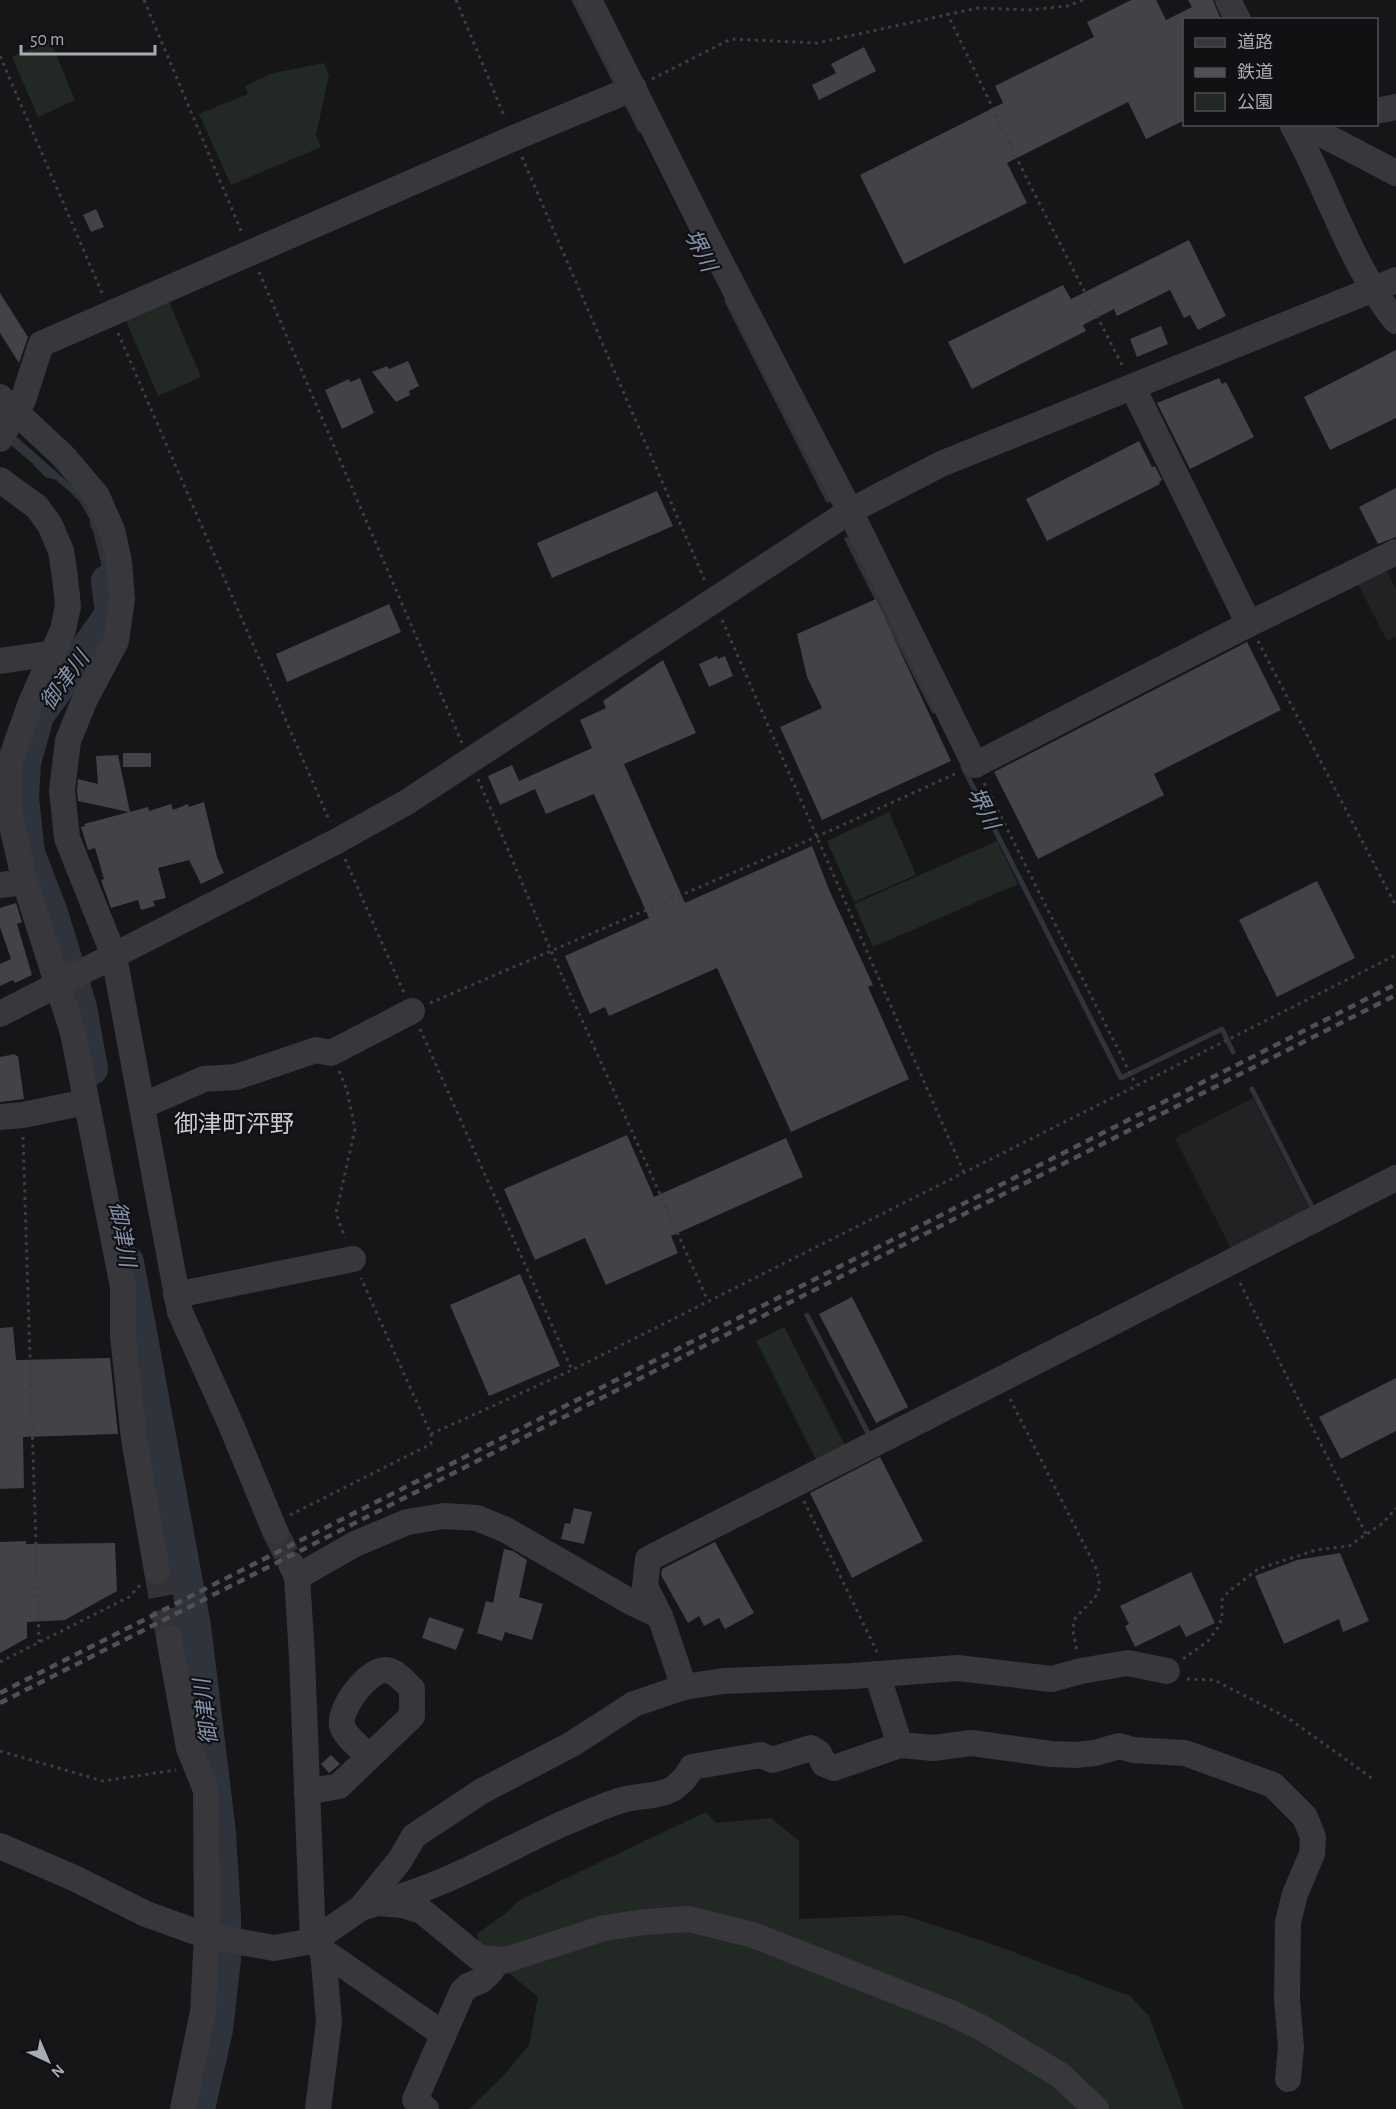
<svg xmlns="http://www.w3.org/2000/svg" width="1396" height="2109" font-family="'Alegreya Sans','Noto Sans JP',sans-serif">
	<rect width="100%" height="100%" fill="#161517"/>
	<g fill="#222124">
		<polygon points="1384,566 1396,589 1396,637 1387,641 1356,580"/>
		<polygon points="1253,1098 1311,1212 1233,1253 1175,1138"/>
	</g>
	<g fill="#222924">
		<polygon points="50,40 75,100 38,117 12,57"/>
		<polygon points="324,63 329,75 316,135 321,147 231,185 199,114 248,94 254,108 245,86 273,73"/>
		<polygon points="167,297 201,377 158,396 124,316"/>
		<polygon points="889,812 916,875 854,902 827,841"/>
		<polygon points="997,841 1018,884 873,947 854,904"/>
		<polygon points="784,1327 848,1451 819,1465 756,1341"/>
		<polygon points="706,1812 716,1823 771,1818 799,1841 799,1919 903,1915 992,1944 1130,1996 1149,2016 1184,2109 469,2109 503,2076 529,2045 538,1997 509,1973 497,1979 484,1969 477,1934 507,1912 518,1901"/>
	</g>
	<polygon fill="#2f333c" points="10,431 87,499 102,532 113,611 93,531 90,525 90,520 80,502 70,492 56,480 45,477 32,463 0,436"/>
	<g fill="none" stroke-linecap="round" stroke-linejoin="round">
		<g stroke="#2f333c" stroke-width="5">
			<polyline points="574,0 618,87"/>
			<polyline points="625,100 640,130"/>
			<polyline points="727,301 828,500"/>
			<polyline points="847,539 934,711"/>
			<polyline points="963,767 1121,1078 1222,1029 1233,1052"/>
			<polyline points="1252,1089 1314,1211"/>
			<polyline points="807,1315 870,1437"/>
		</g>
		<g stroke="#2f333c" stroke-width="32">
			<polyline points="92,1069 81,1007 52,913 29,853 23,798 25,763 38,716 111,614 107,581"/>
			<polyline points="128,1262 195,1626 220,1833 225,1916 225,1959 217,2030 199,2109"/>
		</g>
	</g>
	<g fill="#424247">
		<polygon points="1131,0 1156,0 1166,20 1192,7 1188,0 1213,0 1221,20 1185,20 1185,120 1146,139 1128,102 1007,163 1027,203 904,264 860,175 1003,103 995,86 1094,37 1087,22"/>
		<polygon points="864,47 876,71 819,100 812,85 836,73 831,64"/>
		<polygon points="96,209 104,227 91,232 83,215"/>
		<polygon points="1189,240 1226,316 1198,330 1190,315 1184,318 1170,290 1117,316 1114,309 1083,325 1086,331 972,389 948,342 1063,285 1071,299"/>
		<polygon points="0,293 28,337 19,363 0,333"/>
		<polygon points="1161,326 1168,344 1137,357 1130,339"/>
		<polygon points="1396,350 1396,418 1330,450 1304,397"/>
		<polygon points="408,361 419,386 409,391 410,395 396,402 372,372 387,366 389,369"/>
		<polygon points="360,378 374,413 342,429 325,390 349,379 350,382"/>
		<polygon points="1219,378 1222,384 1226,382 1254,437 1190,469 1157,403"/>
		<polygon points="1139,441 1152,467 1155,466 1162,480 1159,482 1160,484 1047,541 1026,499"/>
		<polygon points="1396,488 1396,537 1378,544 1359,507"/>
		<polygon points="657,491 673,526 552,578 537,543"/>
		<polygon points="876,599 951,761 822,820 780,727 822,708 807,677 797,634"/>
		<polygon points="389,604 401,632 287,682 276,654"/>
		<polygon points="1247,642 1281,710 1154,774 1164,795 1038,859 994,772"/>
		<polygon points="717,656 718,659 725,656 733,676 709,687 699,664"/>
		<polygon points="663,660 696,733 624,764 685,903 812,846 830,892 873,985 868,987 909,1079 791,1132 717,968 609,1016 605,1007 590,1014 565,956 649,918 594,794 546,814 535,789 500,805 488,776 512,765 519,781 592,748 580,720 606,708 603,701"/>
		<rect x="123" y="753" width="28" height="14"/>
		<polygon points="118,755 130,812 148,807 149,811 171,804 173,810 188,804 189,807 204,802 217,857 224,873 201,884 189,860 158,868 166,898 153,901 155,906 141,910 138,900 111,908 101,880 104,879 95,848 88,850 81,827 85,826 84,824 129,812 78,801 77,790 78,779 98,784 96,756"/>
		<polygon points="1317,881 1355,958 1277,997 1239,920"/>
		<polygon points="16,903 22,922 17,924 32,975 15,983 13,980 0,986 0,964 11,959 0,927 0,908"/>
		<polygon points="15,1054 16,1056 18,1056 24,1099 0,1102 0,1057"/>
		<polygon points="627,1135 654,1197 786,1138 803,1177 671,1236 678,1253 606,1285 585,1238 535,1260 504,1189"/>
		<polygon points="520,1274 560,1366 489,1396 450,1305"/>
		<polygon points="852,1297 908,1407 876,1423 819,1314"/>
		<polygon points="13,1327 16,1360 110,1358 118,1434 23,1437 24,1488 0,1489 0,1328"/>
		<polygon points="1396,1378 1396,1431 1341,1459 1319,1417"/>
		<polygon points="880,1457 923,1541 852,1578 810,1493"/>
		<polygon points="574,1508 592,1512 584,1544 561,1539 565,1523 570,1524"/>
		<polygon points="26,1541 26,1544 115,1543 117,1591 65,1620 27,1622 27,1638 0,1653 0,1542"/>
		<polygon points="715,1542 754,1613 725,1629 719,1618 704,1626 699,1616 688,1623 661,1575 662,1569"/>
		<polygon points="504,1549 513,1551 527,1560 519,1597 543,1604 532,1640 505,1632 502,1641 477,1633 486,1601 493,1603"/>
		<polygon points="1340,1553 1369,1621 1343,1632 1339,1619 1284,1644 1255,1576 1297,1560"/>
		<polygon points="1191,1572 1215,1623 1186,1637 1180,1625 1135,1647 1125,1626 1129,1624 1120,1606"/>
		<polygon points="429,1617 464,1629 456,1650 422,1638"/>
		<polygon points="331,1755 340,1764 329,1773 321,1764"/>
	</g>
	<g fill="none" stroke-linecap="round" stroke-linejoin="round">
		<g stroke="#333337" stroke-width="26" stroke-dasharray="26 13" stroke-linecap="butt">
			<polyline points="275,1531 291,1564"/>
			<polyline points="157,1571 169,1638"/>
		</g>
		<g stroke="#3d3d42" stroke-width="3" stroke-dasharray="3 4.5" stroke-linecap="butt">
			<polyline points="144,0 242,233"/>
			<polyline points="456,0 505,118"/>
			<polyline points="947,13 1025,175 1123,367"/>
			<polyline points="0,56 102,293"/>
			<polyline points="652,79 731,39 817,43 978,8 1028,10 1067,6 1084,0"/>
			<polyline points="522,157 705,581"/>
			<polyline points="259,272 462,743"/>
			<polyline points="118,333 330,822"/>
			<polyline points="722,620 964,1173"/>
			<polyline points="1258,641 1396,906"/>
			<polyline points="478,779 551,951 708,1301"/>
			<polyline points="984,783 1136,1085"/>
			<polyline points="345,859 404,993"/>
			<polyline points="430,1003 816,837 955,774"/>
			<polyline points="420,1029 572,1370"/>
			<polyline points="339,1071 347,1090 355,1129 336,1213 345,1238"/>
			<polyline points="23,1137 39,1642"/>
			<polyline points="1240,1283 1367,1536"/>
			<path d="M1010,1399L1095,1566C1107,1598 1091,1598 1074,1620L1073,1631L1077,1651"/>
			<polyline points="431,1434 572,1370 1396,955"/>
			<polyline points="804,1501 877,1652"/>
			<polyline points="290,1515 431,1444 431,1434 361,1278"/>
			<polyline points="1183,1659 1208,1641 1217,1629 1222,1618 1222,1600 1228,1592 1258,1569 1316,1550 1349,1546 1383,1523 1396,1508"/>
			<polyline points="0,1662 129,1597 142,1583"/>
			<polyline points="1187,1679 1214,1680 1288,1718 1373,1779"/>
			<polyline points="0,1751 103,1781 176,1770"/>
		</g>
		<g stroke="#37373c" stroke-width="26">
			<polyline points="589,0 705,232 850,511 975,765 1249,624 1396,552"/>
			<polyline points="1228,0 1238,20"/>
			<polyline points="1376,111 1396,107"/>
			<path d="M1292,124C1327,186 1351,267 1396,321"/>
			<polyline points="1306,126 1396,173"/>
			<polyline points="1133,388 1249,624"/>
			<polyline points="0,397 64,457 97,496 112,530 119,561 122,599 116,641 85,699 68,741 62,790 67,838 114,956 180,1312 231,1425 275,1531"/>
			<polyline points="0,439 23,400 41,344 514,138 634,88"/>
			<polyline points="0,480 37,507 50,525 61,551 65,577 68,606 63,630 30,705 10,762 8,794 12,826 25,882 73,1033 123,1287 123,1336 134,1439 157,1571"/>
			<polyline points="0,661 55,653"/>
			<polyline points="0,885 25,882"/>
			<polyline points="0,1014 337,841 407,802 850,511 941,464 1396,280"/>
			<polyline points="142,1106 204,1079 236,1077 316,1050 331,1053 412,1011"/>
			<polyline points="0,1117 23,1115 86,1102"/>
			<polyline points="176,1295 353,1259"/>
			<polyline points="291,1564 297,1577 302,1657 313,1941 323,1951 329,2022 318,2109"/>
			<polyline points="297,1577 355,1544 407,1522 444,1516 477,1518 506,1530 631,1602 660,1616"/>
			<polyline points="169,1638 189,1748 206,1790 207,1936 203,2012 183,2109"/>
			<polyline points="877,1674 900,1745"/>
			<polyline points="684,1687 723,1681 853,1676 958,1668 1052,1679 1081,1671 1128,1663 1167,1671"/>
			<path d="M307,1792L339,1786L412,1716V1689C405,1682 396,1671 386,1670C369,1669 339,1707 342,1725C345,1737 361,1748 369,1757"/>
			<polyline points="0,1846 74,1878 146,1914 207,1936 274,1948 313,1941 361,1908 377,1903 403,1905 422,1911 479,1958 506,1960 604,1928 645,1922 689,1919 753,1935 951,2013 982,2028 1060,2075 1096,2109"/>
			<path d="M377,1903C443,1888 502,1851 562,1824C581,1816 602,1806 622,1800C653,1792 673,1801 692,1767L761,1755L772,1760L811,1748L819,1753L824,1764L834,1768L900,1745L933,1748L971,1743L1051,1754L1075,1755L1095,1753L1119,1746L1133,1750L1185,1753L1273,1785L1305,1817L1313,1837L1312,1854L1295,1894L1288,1922L1287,1999L1291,2047L1288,2079"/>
			<polyline points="361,1908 400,1860 414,1836 482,1791 572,1744 634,1704 684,1687 660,1616 645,1586 648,1559 1396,1178"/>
			<polyline points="323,1951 443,2034"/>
			<polyline points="426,2109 415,2100 462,1992 468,1986 482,1980 491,1971 491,1961"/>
		</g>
		<g stroke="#505056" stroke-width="4.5" stroke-dasharray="8 6" stroke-linecap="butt">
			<polyline points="0,1693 1396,984"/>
			<polyline points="0,1703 1396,995"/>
		</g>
	</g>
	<g text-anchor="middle" stroke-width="4.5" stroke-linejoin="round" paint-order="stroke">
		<g font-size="22" font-style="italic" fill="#8291ae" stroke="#111012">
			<text transform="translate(701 250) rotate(63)" y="8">堺川</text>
			<text transform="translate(64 680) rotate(-54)" y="8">御津川</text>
			<text transform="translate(984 808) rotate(63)" y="8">堺川</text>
			<text transform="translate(123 1234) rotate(80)" y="8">御津川</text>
			<text transform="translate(205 1712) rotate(-97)" y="8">御津川</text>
		</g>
		<g font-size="24" fill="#c9cad2" stroke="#111012">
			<text x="234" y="1132">御津町泙野</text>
		</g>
	</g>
	<rect x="1183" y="18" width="195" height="108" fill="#111012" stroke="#4d4e54" stroke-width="1.5"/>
	<rect x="1195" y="38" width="30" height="9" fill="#37373c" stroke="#4d4e54" stroke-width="1.5"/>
	<text x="1237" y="48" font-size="18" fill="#a8aab6">道路</text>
	<rect x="1195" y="68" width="30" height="9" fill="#505056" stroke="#4d4e54" stroke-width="1.5"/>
	<text x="1237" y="78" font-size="18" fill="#a8aab6">鉄道</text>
	<rect x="1195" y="93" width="30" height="18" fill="#222924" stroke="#4d4e54" stroke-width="1.5"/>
	<text x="1237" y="108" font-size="18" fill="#a8aab6">公園</text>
	<g transform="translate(48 2061) rotate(136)" stroke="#111012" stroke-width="4.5" paint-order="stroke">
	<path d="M0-4.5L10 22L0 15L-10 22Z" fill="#a8aab6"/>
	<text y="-9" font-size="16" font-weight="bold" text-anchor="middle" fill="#a8aab6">N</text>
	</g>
	<path d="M21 45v9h134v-9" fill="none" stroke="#a8aab6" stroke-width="3"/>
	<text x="30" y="45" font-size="18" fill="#a8aab6" stroke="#111012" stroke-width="4.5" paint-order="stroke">50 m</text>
</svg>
